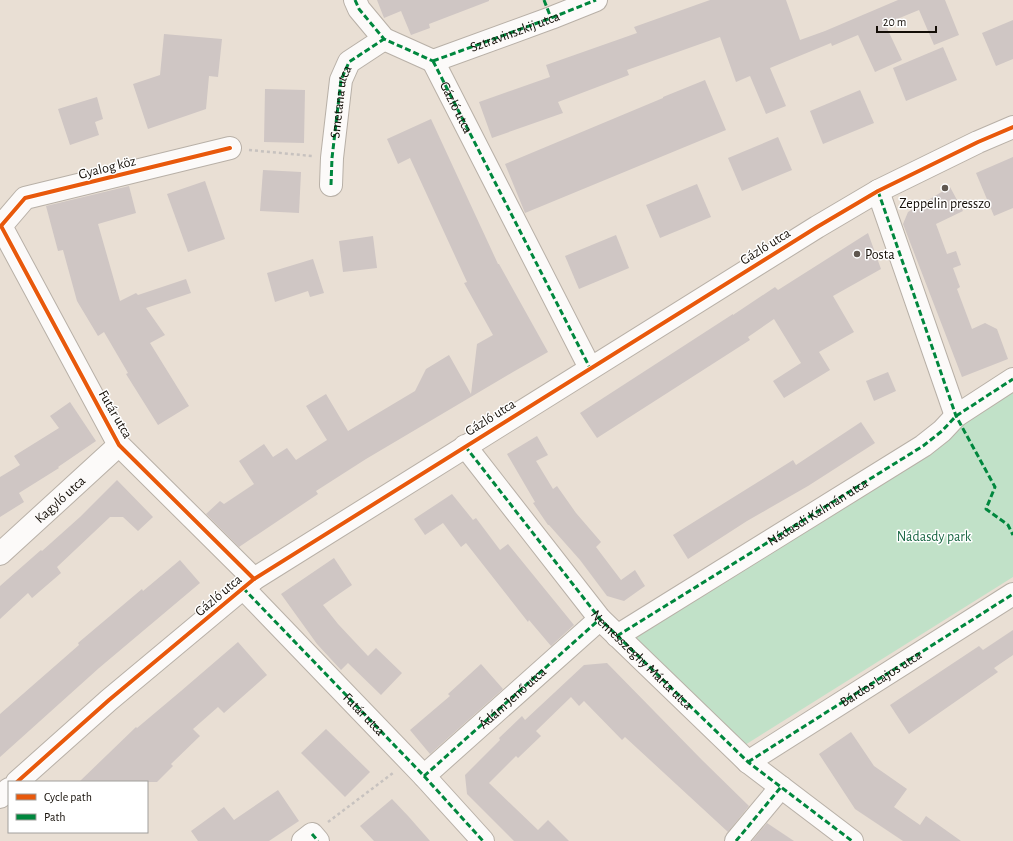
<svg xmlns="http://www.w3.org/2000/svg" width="1013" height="841" font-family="'Alegreya Sans',sans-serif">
	<rect width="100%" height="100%" fill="#e9dfd4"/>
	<polygon fill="#c1e1c8" points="1013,384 1013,577 745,745 629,641"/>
	<g fill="#cfc6c4">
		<polygon points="377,0 489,0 489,1 429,24 430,28 411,35 401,11 384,18"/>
		<polygon points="710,0 786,0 800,40 825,31 898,0 945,0 959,35 934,45 919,10 885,24 902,60 875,72 858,35 832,46 831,43 770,68 786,106 766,114 750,76 736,82 720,37 627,70 629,75 558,102 563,113 492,138 479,102 550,77 546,65 637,33 634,27"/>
		<polygon points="1013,20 1013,59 996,66 982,33"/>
		<polygon points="164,34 222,39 218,77 209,76 206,109 148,129 133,84 160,75"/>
		<polygon points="943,47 957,80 906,101 893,68"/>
		<polygon points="705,80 726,130 525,213 505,164 663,98 663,97"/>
		<polygon points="265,89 305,90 304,143 264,142"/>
		<polygon points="860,90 874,123 823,144 810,111"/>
		<polygon points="97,97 103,119 95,122 99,135 70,145 58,109"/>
		<polygon points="431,119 498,264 499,264 548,352 513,372 366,459 316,491 318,494 239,547 206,514 220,501 224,504 254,484 239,461 264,444 273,457 287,448 296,460 327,440 306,406 326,394 348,431 415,391 426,369 449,355 471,394 477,344 493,335 464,283 467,282 410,158 398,164 387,139"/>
		<polygon points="778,137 792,170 742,191 728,158"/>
		<polygon points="1013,157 1013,208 994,216 976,173"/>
		<polygon points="263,170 301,172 299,213 260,211"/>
		<polygon points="205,181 225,239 188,252 167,194"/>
		<polygon points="697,184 711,217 660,238 646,205"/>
		<polygon points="129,186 136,213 98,224 120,301 136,293 138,295 186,279 191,293 146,308 165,335 150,343 189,406 158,425 126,374 128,373 104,332 98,336 77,301 63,250 58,251 46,206"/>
		<polygon points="950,187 963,211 936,224 947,254 956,251 961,265 953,268 960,287 957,289 972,329 985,323 997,329 1008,359 962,377 903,224 908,212"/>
		<polygon points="868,233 881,269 833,296 854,332 819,352 830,370 784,398 773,381 801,363 774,319 748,337 750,340 597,438 580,413 733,314 733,315 775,287 778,290"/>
		<polygon points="616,235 629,268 579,289 565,256"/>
		<polygon points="373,236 377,268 343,272 339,241"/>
		<polygon points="313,259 324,293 310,297 308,291 275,302 267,273"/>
		<polygon points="888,372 896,391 874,401 866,381"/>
		<polygon points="70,402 96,441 58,467 59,468 19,493 24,502 0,517 0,477 20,465 14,456 59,428 50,416"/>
		<polygon points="861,422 875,443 808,486 747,521 688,559 673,535 793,460 796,465"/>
		<polygon points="537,436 548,455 536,461 553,489 557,486 576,513 601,542 596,547 621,580 635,570 645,586 624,601 607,596 580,560 549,525 548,525 533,503 535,502 507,454"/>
		<polygon points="117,480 153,517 138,531 123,517 110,517 57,567 61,573 32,598 28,593 0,619 0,586 41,550 42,551 80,517"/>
		<polygon points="452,494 473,520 476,518 500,550 508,544 574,625 551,646 529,620 528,622 466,543 461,547 443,523 425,535 414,519"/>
		<polygon points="334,558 352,585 323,605 338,624 368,656 376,648 402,673 381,695 348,663 341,670 317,644 281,594"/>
		<polygon points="180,560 200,583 99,668 0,757 0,714 79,645 78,643 142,589 143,591"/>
		<polygon points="1013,630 1013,655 994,668 998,672 909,734 890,705 979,646 983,650"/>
		<polygon points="238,642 267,675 224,713 218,707 193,729 200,736 171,764 173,766 157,782 79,782 136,727 137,728 181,691"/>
		<polygon points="607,663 702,760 749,806 728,832 625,737 622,740 584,701 579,706 571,697 536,731 541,736 518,758 516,756 489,783 538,830 548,820 569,841 514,841 467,794 465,775 500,740 499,738 522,716 525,720 584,665"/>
		<polygon points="481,664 503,689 430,754 410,730 450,696 448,694"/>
		<polygon points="326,729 370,772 345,797 301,753"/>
		<polygon points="851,732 874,766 907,789 894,807 920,825 926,816 961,841 903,841 855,809 819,754"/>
		<polygon points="278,790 299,821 269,841 198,841 191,831 224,807 234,820"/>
		<polygon points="392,799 409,817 430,841 374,841 360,826"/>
		<polygon points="767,823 794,841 752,841"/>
	</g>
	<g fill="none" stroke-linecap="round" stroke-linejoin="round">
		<defs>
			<g id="minor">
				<polyline points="355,0 359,9 384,39 433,61"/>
				<polyline points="433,61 590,368"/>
				<path id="s1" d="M433,61L551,18L596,0"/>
				<polyline points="230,148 25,198 1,226 119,445 254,579"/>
				<polyline points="331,185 332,158 341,80 349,62 384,39"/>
				<polyline points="878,191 956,416"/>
				<polyline points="465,446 600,619 748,762 852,841"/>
				<path id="s2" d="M0,554L119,445"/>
				<path id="s3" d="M243,588L424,776L483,841"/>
				<polyline points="617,636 923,446 942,431 956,416 1013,379"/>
				<polyline points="748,762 1013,594"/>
				<path id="s4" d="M424,776L600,619"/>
				<polyline points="303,841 312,834 318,841"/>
				<polyline points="736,841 781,787"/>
			</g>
			<g id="tertiary">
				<polyline points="17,782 109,700 254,579 817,227 878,191 978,142 1013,127"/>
				<polyline points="0,797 9,789"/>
			</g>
		</defs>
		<use href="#minor" stroke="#b8b0a7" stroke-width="24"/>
		<use href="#tertiary" stroke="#b8b0a7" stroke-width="24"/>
		<g stroke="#c7c2bf" stroke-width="2.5" stroke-dasharray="3 3" stroke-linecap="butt">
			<polyline points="249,150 312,156"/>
			<polyline points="328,822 393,773"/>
		</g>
		<use href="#minor" stroke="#fcfaf9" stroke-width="22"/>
		<use href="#tertiary" stroke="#fcfaf9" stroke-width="22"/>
		<g stroke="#00873e" stroke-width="3" stroke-dasharray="6 3" stroke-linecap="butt">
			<polyline points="355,0 359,9 384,39 433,61"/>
			<polyline points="544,0 551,18"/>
			<path id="s5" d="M433,61L590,368"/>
			<polyline points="433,61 551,18 596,0"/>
			<path id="s6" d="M331,185L332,158L341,80L349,62L384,39"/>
			<polyline points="878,191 956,416 995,487 986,509 1008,525 1013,535"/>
			<path id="s7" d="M465,446L600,619L748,762L852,841"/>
			<polyline points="243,588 424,776 483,841"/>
			<path id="s8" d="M617,636L923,446L942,431L956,416L1013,379"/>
			<path id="s9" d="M748,762L1013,594"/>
			<polyline points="424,776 600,619"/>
			<polyline points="312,834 318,841"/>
			<polyline points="736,841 781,787"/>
		</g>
		<defs>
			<g id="cycleway">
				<polyline points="230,148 25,198 1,226 119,445 254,579"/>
				<polyline points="17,782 109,700 254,579 817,227 878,191 978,142 1013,127"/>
			</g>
		</defs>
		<use href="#cycleway" stroke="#fff" stroke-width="6"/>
		<use href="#cycleway" stroke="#e8590c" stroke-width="4"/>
	</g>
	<g fill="#5f574f" stroke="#fff" stroke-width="1.5">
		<circle cx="945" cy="188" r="4"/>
		<circle cx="857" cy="254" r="4"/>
	</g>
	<g text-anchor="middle" stroke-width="3" stroke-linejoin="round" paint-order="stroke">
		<g font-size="14" fill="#140e07" stroke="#fff">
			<text dy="5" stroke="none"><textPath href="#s1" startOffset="87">Sztravinszkij utca</textPath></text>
			<text dy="5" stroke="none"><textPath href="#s6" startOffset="84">Smetana utca</textPath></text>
			<text dy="5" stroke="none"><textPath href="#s5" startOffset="52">Gázló utca</textPath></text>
			<text transform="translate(107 167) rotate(-14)" y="5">Gyalog köz</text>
			<text transform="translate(765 246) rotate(-32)" y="5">Gázló utca</text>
			<text transform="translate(116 414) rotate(60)" y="5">Futár utca</text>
			<text transform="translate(490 417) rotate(-32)" y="5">Gázló utca</text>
			<text dy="5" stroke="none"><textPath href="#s2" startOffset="81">Kagyló utca</textPath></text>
			<text dy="5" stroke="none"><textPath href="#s8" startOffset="236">Nádasdi Kálmán utca</textPath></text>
			<text transform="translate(218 595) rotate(-40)" y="5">Gázló utca</text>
			<text dy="5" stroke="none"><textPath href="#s7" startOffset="278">Nemesszeghy Márta utca</textPath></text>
			<text dy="5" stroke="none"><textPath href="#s9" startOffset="157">Bárdos Lajos utca</textPath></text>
			<text dy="5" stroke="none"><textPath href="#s4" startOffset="118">Ádám Jenő utca</textPath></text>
			<text dy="5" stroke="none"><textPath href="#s3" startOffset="175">Futár utca</textPath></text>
		</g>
		<g font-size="14" fill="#140e07" stroke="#fff">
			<text x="945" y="208">Zeppelin presszo</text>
			<text x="865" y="259" text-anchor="start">Posta</text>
		</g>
		<g font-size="14" fill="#1a6744" stroke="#fff">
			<text x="934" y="541">Nádasdy park</text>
		</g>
	</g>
	<rect x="8" y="781" width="140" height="52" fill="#ffffff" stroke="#a19f9c"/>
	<rect x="16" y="794" width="20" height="6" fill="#e8590c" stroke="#a19f9c"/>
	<text x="44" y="801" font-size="12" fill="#140e07">Cycle path</text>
	<rect x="16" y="814" width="20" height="6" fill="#00873e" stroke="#a19f9c"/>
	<text x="44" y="821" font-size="12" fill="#140e07">Path</text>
	<path d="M877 26v6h59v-6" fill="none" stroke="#140e07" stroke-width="2"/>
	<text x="883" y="26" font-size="12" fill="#140e07" stroke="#ffffff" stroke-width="3" paint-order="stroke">20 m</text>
</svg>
